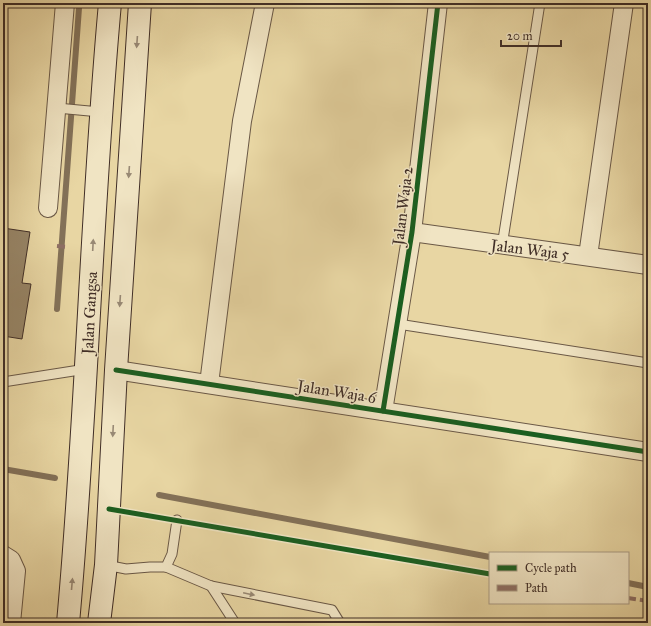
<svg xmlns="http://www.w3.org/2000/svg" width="651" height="626" font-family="'IM FELL Great Primer',serif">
	<rect width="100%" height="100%" fill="#e8d6a3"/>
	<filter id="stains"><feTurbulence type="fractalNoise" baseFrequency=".005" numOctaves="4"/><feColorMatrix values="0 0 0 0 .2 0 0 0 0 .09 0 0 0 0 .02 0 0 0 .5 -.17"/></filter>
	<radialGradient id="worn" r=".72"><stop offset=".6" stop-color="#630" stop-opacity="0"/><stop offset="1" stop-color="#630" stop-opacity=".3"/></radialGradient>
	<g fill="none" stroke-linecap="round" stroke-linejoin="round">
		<g stroke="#837158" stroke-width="6">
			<polyline points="57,309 79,8"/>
			<polyline points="3,469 55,478"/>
			<polyline points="159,495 490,557"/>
			<polyline points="628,583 648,587"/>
		</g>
	</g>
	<polygon fill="#978567" stroke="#402e27" points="3,228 30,232 22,283 31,284 22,339 3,336"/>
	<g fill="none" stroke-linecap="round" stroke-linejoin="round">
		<defs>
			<g id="lane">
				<polyline points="57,108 100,112"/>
				<polyline points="502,246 540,3"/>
				<polyline points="398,324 648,363"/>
				<polyline points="3,382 86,369"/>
				<polyline points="106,565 126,569 150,567 166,567 172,554 177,520"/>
				<polyline points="166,567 211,586 332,610 340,623"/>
				<polyline points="211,586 235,623"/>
			</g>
			<g id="street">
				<polyline points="48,208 65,3"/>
				<polyline points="412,232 648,265"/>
				<polyline points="588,256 624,3"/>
				<polyline points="116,370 648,452"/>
				<polyline points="209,384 242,121 265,3"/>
				<polyline points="383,411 412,232 438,3"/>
				<polyline points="3,555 11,560 16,571 11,623"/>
			</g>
			<g id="secondary">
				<path d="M68,623C87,417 91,209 110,3"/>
				<polyline points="99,623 106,565 116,370 140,3"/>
			</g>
		</defs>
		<use href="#lane" stroke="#6a5846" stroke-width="11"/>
		<use href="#street" stroke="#6a5846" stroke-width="20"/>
		<use href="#secondary" stroke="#402e27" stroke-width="24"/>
		<use href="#lane" stroke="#f0e4c3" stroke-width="9"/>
		<use href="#street" stroke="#f0e4c3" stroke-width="18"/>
		<use href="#secondary" stroke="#f0e4c3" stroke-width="22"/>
		<g stroke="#8d6e63" stroke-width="4" stroke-dasharray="8 4" stroke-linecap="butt">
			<polyline points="57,246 68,247"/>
			<polyline points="628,598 648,601"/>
		</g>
		<defs>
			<g id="cycleway">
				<polyline points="116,370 648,452"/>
				<polyline points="383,411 412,232 438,3"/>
				<polyline points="109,509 490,574"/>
			</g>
		</defs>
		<use href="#cycleway" stroke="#f0e4c3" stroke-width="8"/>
		<use href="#cycleway" stroke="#1b5e20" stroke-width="5"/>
	</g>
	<defs><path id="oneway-solid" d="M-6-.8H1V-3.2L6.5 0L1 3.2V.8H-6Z"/></defs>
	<g fill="#988975">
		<use href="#oneway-solid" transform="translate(137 42) rotate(94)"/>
		<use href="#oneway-solid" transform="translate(129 172) rotate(94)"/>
		<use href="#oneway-solid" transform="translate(93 245) rotate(-87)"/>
		<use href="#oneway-solid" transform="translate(120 301) rotate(94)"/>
		<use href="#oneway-solid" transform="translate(113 431) rotate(93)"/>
		<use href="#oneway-solid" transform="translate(72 584) rotate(-85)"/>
		<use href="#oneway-solid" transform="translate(249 594) rotate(12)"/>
	</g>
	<g text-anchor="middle" stroke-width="3" stroke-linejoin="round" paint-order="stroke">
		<g font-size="16" fill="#402e27" stroke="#f0e4c3">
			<text transform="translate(402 206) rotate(-83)" y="6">Jalan Waja 2</text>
			<text transform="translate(530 249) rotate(7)" y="6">Jalan Waja 5</text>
			<text transform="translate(89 313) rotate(-87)" y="6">Jalan Gangsa</text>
			<text transform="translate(337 391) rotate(9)" y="6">Jalan Waja 6</text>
		</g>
	</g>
	<rect width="651" height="626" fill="none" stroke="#e8d6a3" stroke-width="16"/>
	<rect x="4" y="4" width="643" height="618" fill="none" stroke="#402e27" stroke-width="2"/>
	<rect x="8" y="8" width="635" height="610" fill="none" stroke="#402e27"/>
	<rect x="489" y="552" width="140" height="52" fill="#f0e4c3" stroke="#aa9b85"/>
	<rect x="497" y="565" width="20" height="6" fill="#1b5e20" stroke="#aa9b85"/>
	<text x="525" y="572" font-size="12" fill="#402e27">Cycle path</text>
	<rect x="497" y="585" width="20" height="6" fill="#8d6e63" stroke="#aa9b85"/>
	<text x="525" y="592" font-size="12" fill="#402e27">Path</text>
	<path d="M501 40v6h60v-6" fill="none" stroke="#402e27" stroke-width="2"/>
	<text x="507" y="40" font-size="12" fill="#402e27" stroke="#f0e4c3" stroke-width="3" paint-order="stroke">20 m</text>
	<rect width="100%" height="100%" filter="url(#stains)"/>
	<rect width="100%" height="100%" fill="url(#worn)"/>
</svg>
